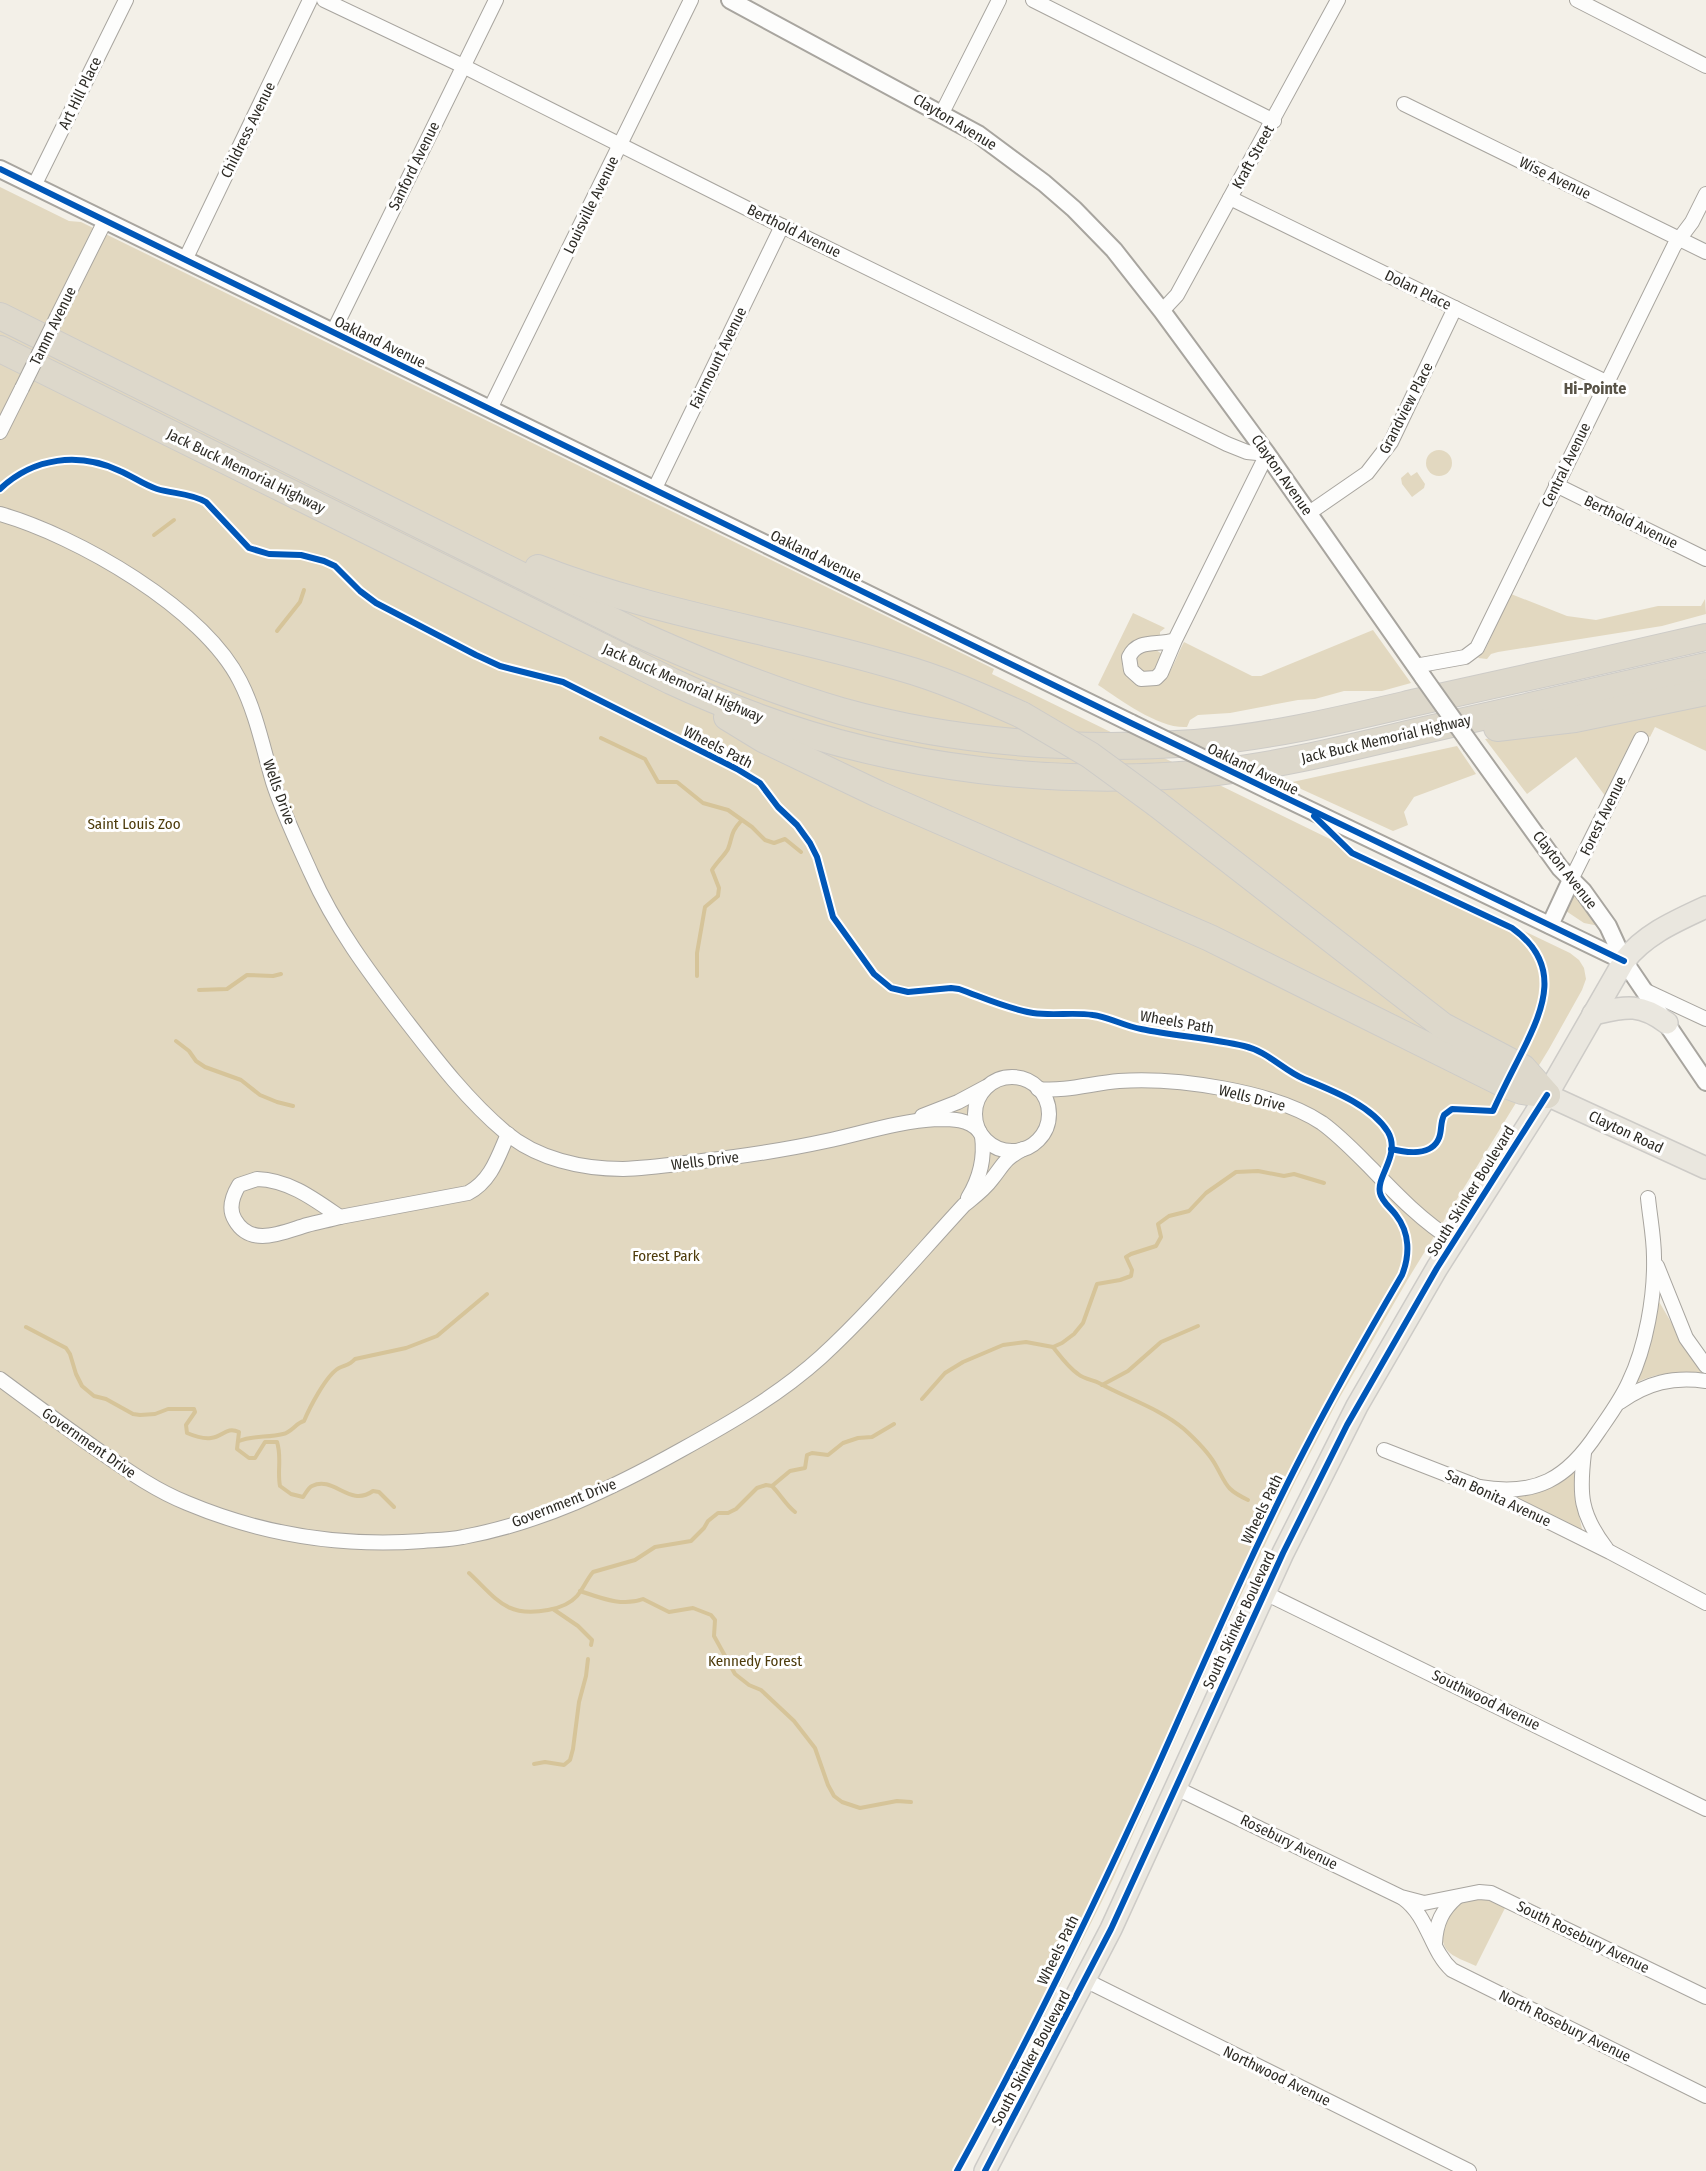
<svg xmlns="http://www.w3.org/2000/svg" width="1706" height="2171" font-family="'Fira Sans Condensed',sans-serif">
	<rect width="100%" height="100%" fill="#f3f0e8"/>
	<g fill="#e2d8c0">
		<polygon points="0,187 69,221 81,222 994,669 992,674 1418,882 1445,893 1570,953 1579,960 1584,968 1586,979 1582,990 1549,1049 1408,1279 1337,1402 1295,1482 1221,1637 1113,1879 1043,2019 962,2171 0,2171"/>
		<circle cx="1439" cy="463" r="13"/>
		<polygon points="1408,472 1411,476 1417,472 1425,484 1424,488 1412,497 1402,484 1401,478"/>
		<polygon points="1511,594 1567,616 1596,620 1658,606 1701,606 1705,599 1706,614 1662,626 1498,652 1491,654 1487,659 1478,658 1485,650"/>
		<path d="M1133,613L1165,628L1160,632V637C1154,637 1147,637 1141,638C1135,639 1131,644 1127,649C1108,677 1150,700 1167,676C1174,666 1178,653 1184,642L1252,676H1261L1373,630L1411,683L1382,691H1344L1315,699L1298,700L1230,713L1198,715L1190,720L1187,727C1159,729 1121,700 1098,685Z"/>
		<path d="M1156,650L1162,654L1156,668L1149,672L1139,670L1136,660C1141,651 1147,650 1156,650Z"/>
		<polygon points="1706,702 1706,751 1655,727 1650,737 1638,732 1606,797 1576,757 1527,794 1485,739 1570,729"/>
		<polygon points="1457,746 1476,774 1414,797 1404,812 1408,825 1393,831 1288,783"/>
		<polygon points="1574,893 1599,926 1584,923 1566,911"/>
		<path d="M1658,1300L1701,1373L1700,1374C1678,1372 1656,1372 1636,1383Z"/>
		<polygon points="1574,1470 1574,1492 1582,1529 1579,1530 1514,1497 1515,1494"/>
		<path d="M1474,1898L1486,1899L1505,1908L1476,1966C1468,1962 1452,1957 1447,1950C1436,1936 1447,1913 1460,1904C1464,1901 1469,1900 1474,1898Z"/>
	</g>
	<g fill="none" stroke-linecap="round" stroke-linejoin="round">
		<g stroke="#d6c499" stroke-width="4">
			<polyline points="154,535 174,520"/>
			<polyline points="277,631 300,602 304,590"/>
			<polyline points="601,738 645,759 658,782 677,782 703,803 728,810 752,827 765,840 774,843 785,839 801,852"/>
			<path d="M697,976V953L705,907L718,896L719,888L712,870C717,862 724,856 728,849C733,836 730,833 741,821"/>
			<polyline points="199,990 227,989 247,975 273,976 281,974"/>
			<polyline points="176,1041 189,1051 196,1061 205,1067 241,1080 260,1095 277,1102 293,1106"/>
			<path d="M26,1327L66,1348L70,1354L76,1374L82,1386L94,1396L106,1399L133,1414L140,1415L155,1414L168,1409H194L195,1412L186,1425L187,1433C194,1436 204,1439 211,1438C223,1437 226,1426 239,1432L237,1449L249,1458H255L265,1442H277C282,1457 277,1471 280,1486L291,1494L303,1497C306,1493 308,1488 312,1486C334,1475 349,1508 373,1491L379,1492L394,1507"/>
			<path d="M1053,1347C1061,1357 1068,1367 1078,1374C1084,1379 1093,1380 1099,1383C1128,1399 1159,1408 1184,1429C1195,1439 1208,1452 1215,1464C1227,1485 1225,1489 1248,1500"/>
			<polyline points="1102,1385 1128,1371 1161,1342 1198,1326"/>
			<polyline points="922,1399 945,1373 963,1362 1003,1345 1026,1342 1053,1347 1062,1343 1074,1334 1083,1323 1097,1284 1120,1280 1131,1276 1132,1270 1126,1257 1131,1254 1156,1246 1161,1237 1158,1224 1169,1216 1189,1211 1206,1193 1236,1172 1258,1171 1284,1176 1294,1174 1324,1183"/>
			<path d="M239,1441C253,1435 268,1438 283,1434C292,1432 296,1423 304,1421C309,1409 326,1375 339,1368C345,1365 350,1365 355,1359L406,1348L437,1336L487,1294"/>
			<path d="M772,1486C780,1494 786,1505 795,1512"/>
			<path d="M469,1573C497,1599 506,1618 548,1610C559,1608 570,1604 577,1596C583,1589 587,1579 593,1572L635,1560L655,1547L691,1541L704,1528L708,1521L718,1513H728L736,1509L757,1488L766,1485L772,1486L790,1471L805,1468L807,1455L812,1453L828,1455L843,1443L858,1438L872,1437L894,1424"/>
			<path d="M580,1591C601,1598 622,1607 643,1599L669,1612L693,1608L711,1615L715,1620L714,1636L735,1674L749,1685L761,1690L794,1721L815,1748L828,1785L834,1796L842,1802L860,1808L897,1801L911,1802"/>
			<polyline points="553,1609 578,1626 592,1640 591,1645"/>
			<polyline points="534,1764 545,1762 564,1765 570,1760 573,1749 579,1702 586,1676 588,1659"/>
		</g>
		<defs>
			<g id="minor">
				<path d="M324,0L463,66L782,226L1227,444L1247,452L1267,454L1175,640L1161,673L1156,678L1141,679L1131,670L1129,657C1138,638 1158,646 1175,640"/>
				<polyline points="1033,0 1274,121"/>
				<polyline points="1577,0 1706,66"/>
				<polyline points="1404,104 1706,252"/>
				<polyline points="942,113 999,0"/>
				<polyline points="34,186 126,0"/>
				<polyline points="1230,198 1606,382"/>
				<polyline points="185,260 310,0"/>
				<polyline points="1162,311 1177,295 1338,0"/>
				<polyline points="57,317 105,221"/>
				<polyline points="333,332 496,0"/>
				<polyline points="490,409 691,0"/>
				<polyline points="0,432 22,388"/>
				<polyline points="1556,485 1706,559"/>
				<polyline points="654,490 782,226"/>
				<polyline points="1309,513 1367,473 1391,442 1455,308"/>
				<path d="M0,514C77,536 203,608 240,681C256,712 263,748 273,782C283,813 298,844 311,873C335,927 369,972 404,1018C435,1058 466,1099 505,1132C537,1159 582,1169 623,1169C649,1168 676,1164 702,1161C744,1156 785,1150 826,1141C863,1133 899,1121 937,1119C952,1119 969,1119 979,1131"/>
				<polyline points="1415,666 1465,657 1477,648 1674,246 1692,222 1706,194"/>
				<polyline points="1571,880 1641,739"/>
				<polyline points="1644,990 1706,1019"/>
				<circle cx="1012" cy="1114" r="37"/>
				<path d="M1038,1089C1065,1092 1093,1083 1119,1081C1176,1077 1274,1091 1322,1123C1340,1136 1356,1153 1372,1169C1397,1195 1423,1222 1454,1241"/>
				<polyline points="922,1116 958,1102 986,1087"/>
				<path d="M257,1179C289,1180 314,1199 340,1217C329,1220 318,1222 307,1225C283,1232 251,1248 235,1220C228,1209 233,1195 239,1185Z"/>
				<path d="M968,1198C979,1180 985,1158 982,1136"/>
				<path d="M340,1217L468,1193C491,1181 498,1157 508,1134"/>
				<polyline points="1657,1266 1686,1338 1706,1366"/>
				<path d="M0,1379C35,1405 69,1430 105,1455C131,1473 157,1491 187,1503C263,1535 342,1547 423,1541C436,1540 450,1540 463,1537C540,1523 613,1488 681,1450C730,1423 779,1395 821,1357C872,1310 917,1256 964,1205C974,1197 984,1190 992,1179C1004,1164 1004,1159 1023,1149"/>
				<path d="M1620,1402C1647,1383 1673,1376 1706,1381"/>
				<polyline points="1384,1450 1479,1487 1610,1552 1706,1603"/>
				<path d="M1584,1453C1579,1494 1580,1514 1606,1548"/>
				<path d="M1479,1487C1536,1497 1567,1479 1598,1432C1609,1416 1621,1400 1629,1382C1646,1347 1655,1296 1654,1257C1654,1238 1650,1218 1648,1198"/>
				<polyline points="1265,1593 1706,1809"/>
				<polyline points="1176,1788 1401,1897 1424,1903 1479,1892 1491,1893 1706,1997"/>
				<path d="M1403,1898C1429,1917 1430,1950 1452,1970L1706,2096"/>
				<path d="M1435,1943C1436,1923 1442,1910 1457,1897"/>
				<polyline points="1085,1980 1469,2171"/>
			</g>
			<g id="tertiary">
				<polyline points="730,0 978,134 1044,183 1074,209 1114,250 1162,311 1267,454 1423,677"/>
				<polyline points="0,169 1131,723"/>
				<polyline points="1472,746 1560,868 1583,891 1608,926 1624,961 1706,1082"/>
				<polyline points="1270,791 1624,961"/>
				<polyline points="1550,925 1571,880"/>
			</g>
			<g id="primary">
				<path d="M1593,1014C1625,1007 1639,1002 1667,1023"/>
				<polyline points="1547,1095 1706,1168"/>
				<path d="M985,2171L1111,1929L1283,1553L1357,1406L1437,1268L1547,1095L1624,961C1645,934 1676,921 1706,907"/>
			</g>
			<g id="motorway">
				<path d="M0,316L641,635C706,664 772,691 841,711C955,743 1077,751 1195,743C1270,737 1344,719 1417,702C1513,681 1610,659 1706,637"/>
				<path d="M0,349L671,681C697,693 723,704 750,714C896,770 1061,788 1217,772C1288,764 1356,746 1425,730C1519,709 1612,687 1706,666"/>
				<path d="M538,568C655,614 779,631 899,667C942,679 982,697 1022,715"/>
				<polyline points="727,717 763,739 878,794 1210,938 1506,1085 1522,1091 1547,1095"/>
				<polyline points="1497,728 1575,719 1706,692"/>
				<polyline points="1157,804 1443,1026 1523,1068 1547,1095"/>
			</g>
		</defs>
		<use href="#minor" stroke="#a8a59f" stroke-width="16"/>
		<use href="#tertiary" stroke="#a8a59f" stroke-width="20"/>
		<use href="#primary" stroke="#cdcbc7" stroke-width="24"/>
		<use href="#motorway" stroke="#cdcbc7" stroke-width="28"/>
		<use href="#minor" stroke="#fdfdfc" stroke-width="14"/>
		<use href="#tertiary" stroke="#fdfdfc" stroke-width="16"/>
		<use href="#primary" stroke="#eae7df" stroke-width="21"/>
		<use href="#motorway" stroke="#ddd8cb" stroke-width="26"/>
		<defs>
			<polyline id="minor-bridge" points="22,388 57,317"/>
			<g id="tertiary-bridge">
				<polyline points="1423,677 1472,746"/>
				<polyline points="1131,723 1270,791"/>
			</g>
			<polyline id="motorway-bridge" points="1022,715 1090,755 1157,804"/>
		</defs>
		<use href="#minor-bridge" stroke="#a8a59f" stroke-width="16" stroke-linecap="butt"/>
		<use href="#tertiary-bridge" stroke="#a8a59f" stroke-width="20" stroke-linecap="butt"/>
		<use href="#motorway-bridge" stroke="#cdcbc7" stroke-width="28" stroke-linecap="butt"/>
		<use href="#minor-bridge" stroke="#fdfdfc" stroke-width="14"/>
		<use href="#tertiary-bridge" stroke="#fdfdfc" stroke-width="16"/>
		<use href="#motorway-bridge" stroke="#ddd8cb" stroke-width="26"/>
		<defs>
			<g id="cycleway">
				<polyline points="0,169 1131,723 1624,961"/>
				<path d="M0,489C34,457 79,452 120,471C132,476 144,485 157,489C174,494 190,493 206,502L249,548L269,554L301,555L324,561L335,566L360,591L376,603L476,655L500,666L563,682L737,769L760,783L778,807L797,825L810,843L817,857L833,917L874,974L891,988L908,992L951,988L959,989C984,998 1008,1009 1033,1013C1053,1016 1073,1012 1093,1015C1109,1017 1124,1026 1141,1029C1175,1036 1210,1038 1244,1046C1267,1051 1283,1070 1304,1079C1331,1090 1371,1105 1388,1132C1401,1155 1376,1176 1380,1193C1382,1202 1391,1208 1396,1215C1410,1233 1410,1255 1402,1275C1368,1333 1335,1391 1304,1451C1250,1555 1204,1663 1156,1770C1094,1906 1029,2040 957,2171"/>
				<path d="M1314,816L1352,853L1512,928C1563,964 1544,1008 1522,1052C1512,1072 1502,1091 1493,1111L1452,1109L1444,1115C1440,1123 1442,1131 1439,1138C1432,1156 1407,1153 1391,1149"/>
				<polyline points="985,2171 1111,1929 1283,1553 1347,1425 1437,1268 1547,1095"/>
			</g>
		</defs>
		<use href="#cycleway" stroke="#fff" stroke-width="10"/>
		<use href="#cycleway" stroke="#0057b8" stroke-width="6"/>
	</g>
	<g text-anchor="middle" stroke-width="6" stroke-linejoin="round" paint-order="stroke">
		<g font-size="15" fill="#2d2b25" stroke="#fff">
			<text transform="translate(80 93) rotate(-64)" y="5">Art Hill Place</text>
			<text transform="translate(955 122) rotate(31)" y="5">Clayton Avenue</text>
			<text transform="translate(248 130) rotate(-64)" y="5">Childress Avenue</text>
			<text transform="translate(1253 157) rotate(-61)" y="5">Kraft Street</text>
			<text transform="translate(414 166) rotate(-64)" y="5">Sanford Avenue</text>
			<text transform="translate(1555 178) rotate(26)" y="5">Wise Avenue</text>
			<text transform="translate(591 205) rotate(-64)" y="5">Louisville Avenue</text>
			<text transform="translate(794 231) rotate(26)" y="5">Berthold Avenue</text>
			<text transform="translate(1418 290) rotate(26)" y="5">Dolan Place</text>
			<text transform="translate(53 326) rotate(-64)" y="5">Tamm Avenue</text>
			<text transform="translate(380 342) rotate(26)" y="5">Oakland Avenue</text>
			<text transform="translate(718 358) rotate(-64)" y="5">Fairmount Avenue</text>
			<text transform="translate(1406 408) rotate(-63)" y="5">Grandview Place</text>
			<text transform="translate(1566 465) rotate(-64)" y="5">Central Avenue</text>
			<text transform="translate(246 471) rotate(26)" y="5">Jack Buck Memorial Highway</text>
			<text transform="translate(1282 475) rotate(55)" y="5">Clayton Avenue</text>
			<text transform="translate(1631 522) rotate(26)" y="5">Berthold Avenue</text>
			<text transform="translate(816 556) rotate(26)" y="5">Oakland Avenue</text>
			<text transform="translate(683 683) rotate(24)" y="5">Jack Buck Memorial Highway</text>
			<text transform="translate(1386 739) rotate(-13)" y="5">Jack Buck Memorial Highway</text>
			<text transform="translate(718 747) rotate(27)" y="5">Wheels Path</text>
			<text transform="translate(1253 769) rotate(26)" y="5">Oakland Avenue</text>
			<text transform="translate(279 792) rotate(70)" y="5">Wells Drive</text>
			<text transform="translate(1603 816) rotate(-64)" y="5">Forest Avenue</text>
			<text transform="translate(1565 870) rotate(52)" y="5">Clayton Avenue</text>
			<text transform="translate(1177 1022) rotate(10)" y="5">Wheels Path</text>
			<text transform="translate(1252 1098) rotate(14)" y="5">Wells Drive</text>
			<text transform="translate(1626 1132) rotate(25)" y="5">Clayton Road</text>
			<text transform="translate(705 1161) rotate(-7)" y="5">Wells Drive</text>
			<text transform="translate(1471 1191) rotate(-58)" y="5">South Skinker Boulevard</text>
			<text transform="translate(89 1443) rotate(35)" y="5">Government Drive</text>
			<text transform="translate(1498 1498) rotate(25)" y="5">San Bonita Avenue</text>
			<text transform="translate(564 1503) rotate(-21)" y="5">Government Drive</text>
			<text transform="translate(1262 1509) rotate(-64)" y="5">Wheels Path</text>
			<text transform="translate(1239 1620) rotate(-65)" y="5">South Skinker Boulevard</text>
			<text transform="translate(1486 1700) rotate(26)" y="5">Southwood Avenue</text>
			<text transform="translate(1289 1842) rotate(26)" y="5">Rosebury Avenue</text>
			<text transform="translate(1583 1937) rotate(26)" y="5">South Rosebury Avenue</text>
			<text transform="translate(1058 1950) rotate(-64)" y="5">Wheels Path</text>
			<text transform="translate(1565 2026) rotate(26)" y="5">North Rosebury Avenue</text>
			<text transform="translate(1031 2058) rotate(-62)" y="5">South Skinker Boulevard</text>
			<text transform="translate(1277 2076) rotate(26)" y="5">Northwood Avenue</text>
		</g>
		<g font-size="15" fill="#4d3b0b" stroke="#fff">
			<text x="134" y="829">Saint Louis Zoo</text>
			<text x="666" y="1261">Forest Park</text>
			<text x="755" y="1666">Kennedy Forest</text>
		</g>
		<g font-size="16" font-weight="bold" fill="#585347" stroke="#fff">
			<text x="1595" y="394">Hi-Pointe</text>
		</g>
	</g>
</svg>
